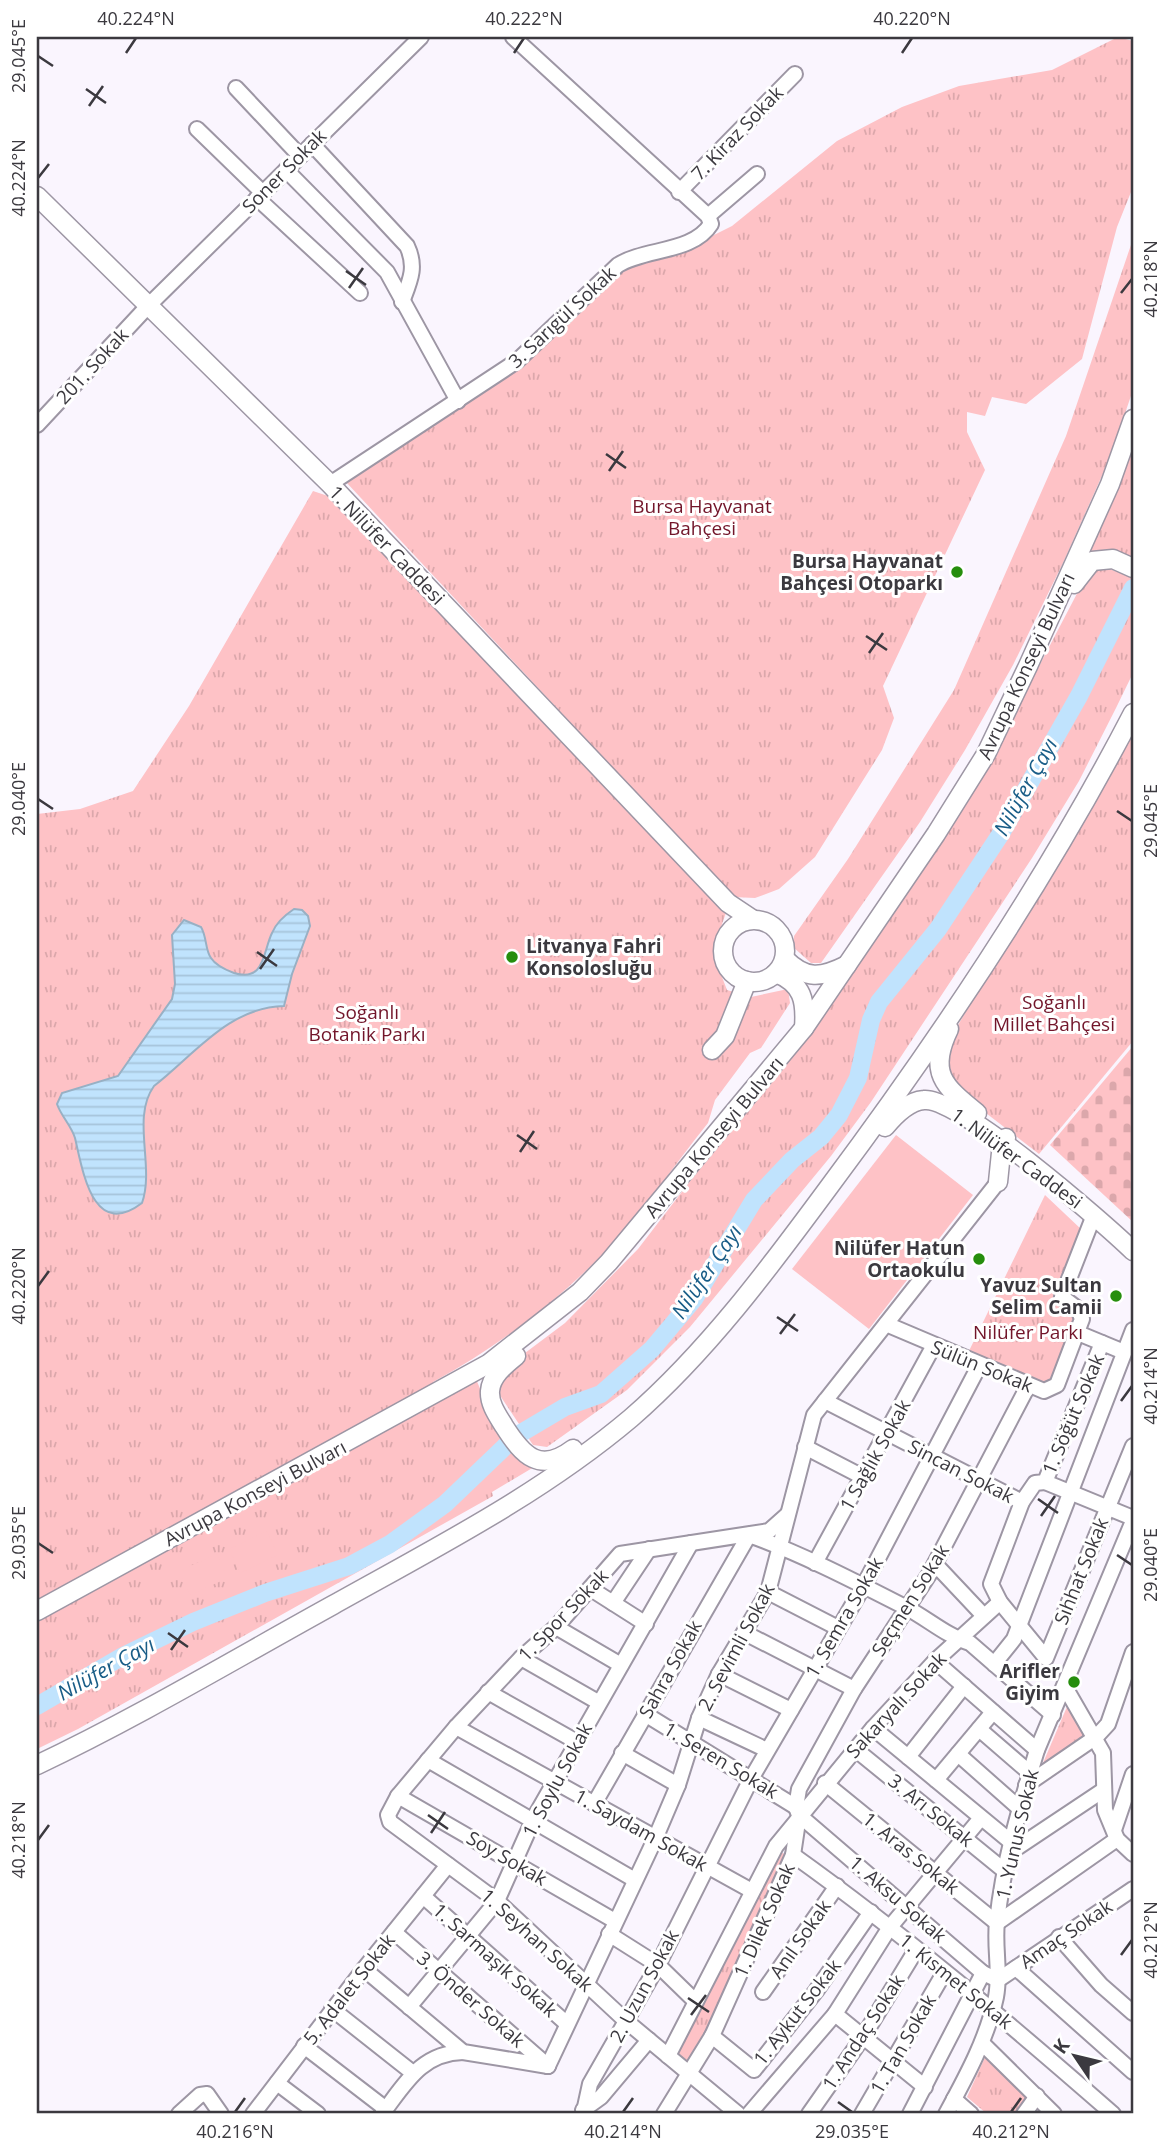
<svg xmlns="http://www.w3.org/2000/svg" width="1170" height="2151" font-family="'Open Sans',sans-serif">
	<defs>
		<pattern id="grass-tufts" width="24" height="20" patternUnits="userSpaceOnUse" patternTransform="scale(1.75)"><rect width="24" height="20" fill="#fec2c6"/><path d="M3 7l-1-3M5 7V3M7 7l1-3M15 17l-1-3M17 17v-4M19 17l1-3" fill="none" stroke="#dba7ab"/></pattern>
		<pattern id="cemetery-stones" width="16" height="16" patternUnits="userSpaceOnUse" patternTransform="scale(1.75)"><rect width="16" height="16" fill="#fec2c6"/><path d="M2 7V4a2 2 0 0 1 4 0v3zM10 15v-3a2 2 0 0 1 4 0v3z" fill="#dba7ab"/></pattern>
		<pattern id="water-rules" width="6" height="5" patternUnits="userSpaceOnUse" patternTransform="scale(1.75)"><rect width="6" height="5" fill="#c0e3fd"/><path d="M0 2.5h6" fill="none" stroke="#a6c4da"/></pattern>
	</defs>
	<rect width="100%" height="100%" fill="#faf5fe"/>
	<g fill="url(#grass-tufts)">
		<polygon points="1118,37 1133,41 1133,187 1117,227 1082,359 1026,404 992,397 985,416 967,412 967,432 985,470 883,686 894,718 882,750 815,857 779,889 755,898 733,897 346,482 522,363 623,269 680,252 732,226 837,141 902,107 959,86 1052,70"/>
		<polygon points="1133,239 1133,390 1109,460 1063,563 1013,665 965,750 920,822 821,963 811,963 793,947 794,936 848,859 954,690 1066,436"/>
		<polygon points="1133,441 1133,563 1089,555"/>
		<path d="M313,491L331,497L677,861L727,910L715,944L714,956L727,990L751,997L788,989L790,1003L761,1048L750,1053L715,1100L708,1123C674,1165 642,1214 604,1253C553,1305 497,1347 433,1382L435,1388L37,1605V814L80,809L133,791L189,706Z"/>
		<polygon points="1102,566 1133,578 1133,673 1116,708 1079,781 1032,858 871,1102 831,1156 690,1327 627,1390 547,1447 533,1445 497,1391 501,1371 565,1323 638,1249 806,1030 990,760 1082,584 1094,569"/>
		<polygon points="1133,722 1133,1041 1039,1154 947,1083 943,1063 950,1039"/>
		<path d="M1045,1195L1082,1230L1055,1299L1074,1314C1076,1335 1065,1373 1047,1384L967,1355Z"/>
		<polygon points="476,1379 491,1415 534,1467 492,1492 493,1496 78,1729 37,1749 37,1616"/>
		<polygon points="1069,1702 1089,1734 1040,1770"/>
		<polygon points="782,1853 786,1854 786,1861 692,2064 678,2054"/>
		<polygon points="986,2055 1031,2097 1018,2114 987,2114 967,2097"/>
	</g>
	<polygon fill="url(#cemetery-stones)" points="1133,1046 1133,1222 1050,1145"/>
	<g fill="#fec2c6">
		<polygon points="896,1135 973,1195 869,1329 792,1269"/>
		<polygon points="267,1531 278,1555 240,1573 229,1549"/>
		<polygon points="217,1554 228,1578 190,1595 179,1571"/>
	</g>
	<path fill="url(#water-rules)" stroke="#98b0c4" stroke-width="2" d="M294,909L302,910L308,916L310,926L292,974L284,1006C229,1007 194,1055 154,1086C131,1118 155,1166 142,1203C93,1240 83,1172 75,1138C71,1125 61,1116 57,1104L62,1093L118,1076L172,999L175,984L172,935L184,920L201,927C207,937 205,950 211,958C216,966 226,970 234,973C265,983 263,951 272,933C276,923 285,915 294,909Z"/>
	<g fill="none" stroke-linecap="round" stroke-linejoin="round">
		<polyline stroke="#c0e3fd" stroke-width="18" points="37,1706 123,1656 193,1622 265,1593 349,1566 390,1544 445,1504 516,1436 565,1407 601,1394 652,1349 694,1299 754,1200 792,1160 821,1137 839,1115 858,1078 871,1020 879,1002 938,929 1000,835 1079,696 1133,588"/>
		<defs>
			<g id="minor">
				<polyline points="236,88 300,156"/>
				<polyline points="197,129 263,193"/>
				<path d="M312,144L407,246C417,267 410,281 402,302"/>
				<polyline points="286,170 387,272 458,401"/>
				<polyline points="679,192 795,74"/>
				<polyline points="257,198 360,293"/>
				<polyline points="708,216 757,174"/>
				<polyline points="37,425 148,306 421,37"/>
				<path d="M330,484L517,361L618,265C645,248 693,253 711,224L708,216L513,37"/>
				<polyline points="886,1324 1044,1391 1057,1385 1082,1319 1078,1309 1062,1297 1094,1215"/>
				<polyline points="1078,1333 1124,1352"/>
				<polyline points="1102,1343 1045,1482 1035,1483 1022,1502 991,1584 1000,1602 1046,1658 1133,1446"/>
				<polyline points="825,1401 1022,1502"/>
				<polyline points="805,1447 863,1477"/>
				<polyline points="1045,1482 1133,1518"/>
				<polyline points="815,1563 933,1347"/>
				<polyline points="935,1564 984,1616"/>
				<polyline points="591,1589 646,1624"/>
				<polyline points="768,1592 838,1628"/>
				<polyline points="613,1603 649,1549"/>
				<polyline points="556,1627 621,1665"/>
				<polyline points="745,1633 854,1689"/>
				<polyline points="521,1658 598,1702"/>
				<polyline points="935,1661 1037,1750"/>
				<polyline points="994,1664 1014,1639 1133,1330"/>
				<polyline points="719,1674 791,1710"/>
				<polyline points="1065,1687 1103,1753 1105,1810 1117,1839 1133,1854"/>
				<polyline points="488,1692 577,1742"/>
				<polyline points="645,1714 796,1807"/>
				<polyline points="699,1718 767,1750"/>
				<polyline points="456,1727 752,1891"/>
				<polyline points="873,1728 1011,1842"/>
				<polyline points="979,1729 1030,1773"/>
				<polyline points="855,1749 1006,1872"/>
				<polyline points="622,1753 678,1785"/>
				<polyline points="958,1754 1019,1808"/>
				<polyline points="908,1757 964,1686"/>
				<polyline points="428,1760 635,1880"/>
				<polyline points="936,1780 993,1712"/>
				<polyline points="825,1783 997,1923 1117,1839"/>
				<polyline points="1026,1785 1096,1737 1108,1724 1133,1652"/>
				<polyline points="398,1796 615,1921"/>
				<path d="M594,1804L749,1535C802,1554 854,1581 905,1607C927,1618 946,1636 970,1643L1053,1715"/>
				<polyline points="799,1815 983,1973 998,1980 1133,1889"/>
				<polyline points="1114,1830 1133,1774"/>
				<polyline points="1009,1853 1102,1791"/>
				<path d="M793,1855C905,1935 1010,2024 1113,2114"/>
				<polyline points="423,1896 566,2023"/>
				<polyline points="394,1932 548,2066"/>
				<polyline points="609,1934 658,1965 695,2001"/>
				<polyline points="1059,1937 1101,1985 1133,2013"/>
				<polyline points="1016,1968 1133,2072"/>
				<polyline points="364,1969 463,2052 548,2066"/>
				<polyline points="763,1992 837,1886"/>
				<polyline points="409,2007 497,1901 534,1818 691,1543"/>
				<polyline points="332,2009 413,2073"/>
				<polyline points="835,2014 925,2087"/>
				<polyline points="712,2036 754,2070 816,1991 871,1912"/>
				<polyline points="982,2043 1054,2114"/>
				<polyline points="304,2046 386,2109"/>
				<polyline points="668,2056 776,1846 873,1728 935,1661 1000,1602"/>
				<polyline points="548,2066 655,1839 678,1785 699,1718 719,1674 768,1592 814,1415 998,1182"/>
				<polyline points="277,2083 318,2114"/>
				<polyline points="954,2099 971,2114"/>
				<polyline points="585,2107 590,2084 658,1965 751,1779 863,1587 979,1366"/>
				<polyline points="583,2110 601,2097 649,2040"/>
				<polyline points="179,2114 200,2095 207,2094 221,2114"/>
				<polyline points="253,2114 364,1969 448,1865"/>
				<path d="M382,2114C405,2084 421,2053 463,2052"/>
				<polyline points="664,2114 712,2036 793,1855 799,1815 796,1807 799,1789 854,1689 930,1573 1028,1386"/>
				<polyline points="738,2114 626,2021 497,1901 390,1822 388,1815 398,1796 456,1727 521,1658 556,1627 620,1554 769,1531 787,1515"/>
				<polyline points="749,2114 835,2014 890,1927 981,1818"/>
				<polyline points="809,2114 863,2037 916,1950"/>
				<polyline points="862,2114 944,1973"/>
				<polyline points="910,2114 983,1973"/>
				<path d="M946,2114C966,2077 987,2039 996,1997C1001,1972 994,1947 997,1922C1003,1863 1020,1806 1037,1750L1133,1521"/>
				<polyline points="1024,2114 1037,2096"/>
			</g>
			<g id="major">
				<polyline points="37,196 330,484 728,903 752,919"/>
				<polyline points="1074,584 1092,561 1113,559 1133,568"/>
				<circle cx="754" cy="951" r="31"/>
				<path d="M785,959C806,980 821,978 847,965"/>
				<path d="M776,973C803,984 806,1001 804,1028"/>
				<path d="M949,1029C928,1072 943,1086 977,1113"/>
				<polyline points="712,1050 725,1036 747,981"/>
				<path d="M885,1127C895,1115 908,1101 924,1100C959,1096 1104,1223 1133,1251"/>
				<polyline points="998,1182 1002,1143 1006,1138"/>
				<path d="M516,1356C505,1365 491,1376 490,1391C489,1404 498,1416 504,1426C523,1456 540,1474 573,1449"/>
				<polyline points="37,1611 488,1364 580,1292 609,1262 804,1028 936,834 986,754 1028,666 1110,484 1133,419"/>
				<path d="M37,1765C138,1717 235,1659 333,1605C435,1548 541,1494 631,1418C707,1352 770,1267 829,1187C941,1037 1047,879 1133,713"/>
			</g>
		</defs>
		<use href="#minor" stroke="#9d96a4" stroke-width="18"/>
		<use href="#major" stroke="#9d96a4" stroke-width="21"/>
		<use href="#minor" stroke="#fff" stroke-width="14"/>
		<use href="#major" stroke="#fff" stroke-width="18"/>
	</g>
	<path fill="none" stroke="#3b393f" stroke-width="2.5" d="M126,53L136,38M514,53L524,38M902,53L912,38M38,56L53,66M86,89L106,103M89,106L103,86M38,178L49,164M346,271L366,285M349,288L363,268M1121,293L1132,279M606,454L626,468M609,471L623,451M866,636L887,650M869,653L883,633M38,799L53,809M1117,811L1132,821M257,952L277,966M260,969L274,949M517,1135L537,1149M520,1152L534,1131M38,1286L49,1271M777,1317L798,1331M780,1334L795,1314M1121,1401L1132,1386M1038,1499L1058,1513M1041,1516L1055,1496M38,1543L53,1553M1117,1555L1132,1565M168,1633L188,1647M171,1650L185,1630M428,1815L448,1829M431,1833L445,1812M38,1840L49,1825M1121,1955L1132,1940M688,1998L709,2012M691,2015L706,1995M838,2102L852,2112M235,2112L245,2098M623,2112L633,2098M1011,2112L1021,2098"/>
	<g fill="#268e0d" stroke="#fff" stroke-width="2.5">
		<circle cx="957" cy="572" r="7"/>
		<circle cx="512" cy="957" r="7"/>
		<circle cx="979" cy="1259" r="7"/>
		<circle cx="1116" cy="1296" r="7"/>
		<circle cx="1074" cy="1682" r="7"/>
	</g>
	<g text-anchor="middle" stroke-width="6" stroke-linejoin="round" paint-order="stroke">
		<g font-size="19" fill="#3b393f" stroke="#fff">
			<text transform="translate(737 133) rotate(-46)" y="7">7. Kiraz Sokak</text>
			<text transform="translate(284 171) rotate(-45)" y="7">Soner Sokak</text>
			<text transform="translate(562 317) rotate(-43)" y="7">3. Sarıgül Sokak</text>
			<text transform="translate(92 366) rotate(-47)" y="7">201. Sokak</text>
			<text transform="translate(387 545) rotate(46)" y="7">1. Nilüfer Caddesi</text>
			<text transform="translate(1026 666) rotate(-65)" y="7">Avrupa Konseyi Bulvarı</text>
			<text transform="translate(714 1137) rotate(-50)" y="7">Avrupa Konseyi Bulvarı</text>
			<text transform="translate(1017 1158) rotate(36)" y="7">1. Nilüfer Caddesi</text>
			<text transform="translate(982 1366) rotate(22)" y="7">Sülün Sokak</text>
			<text transform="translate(1073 1414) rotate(-67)" y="7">1. Söğüt Sokak</text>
			<text transform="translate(875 1455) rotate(-61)" y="7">1 Sağlık Sokak</text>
			<text transform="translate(961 1471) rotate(27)" y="7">Sincan Sokak</text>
			<text transform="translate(255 1493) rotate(-28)" y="7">Avrupa Konseyi Bulvarı</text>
			<text transform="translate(1081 1571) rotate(-68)" y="7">Sıhhat Sokak</text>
			<text transform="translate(910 1600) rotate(-58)" y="7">Seçmen Sokak</text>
			<text transform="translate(563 1615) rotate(-46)" y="7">1. Spor Sokak</text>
			<text transform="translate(844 1617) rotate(-60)" y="7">1. Semra Sokak</text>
			<text transform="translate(736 1647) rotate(-62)" y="7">2. Sevimli Sokak</text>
			<text transform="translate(670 1669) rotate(-61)" y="7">Sahra Sokak</text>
			<text transform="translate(896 1705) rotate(-47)" y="7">Sakaryalı Sokak</text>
			<text transform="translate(721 1760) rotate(31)" y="7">1. Seren Sokak</text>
			<text transform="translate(557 1780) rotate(-62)" y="7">1. Soylu Sokak</text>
			<text transform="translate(931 1810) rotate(39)" y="7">3. Arı Sokak</text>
			<text transform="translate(641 1830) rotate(29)" y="7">1. Saydam Sokak</text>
			<text transform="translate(1017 1834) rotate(-77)" y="7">1. Yunus Sokak</text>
			<text transform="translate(911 1853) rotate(39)" y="7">1. Aras Sokak</text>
			<text transform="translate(507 1858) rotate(30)" y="7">Soy Sokak</text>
			<text transform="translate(898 1899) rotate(41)" y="7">1. Aksu Sokak</text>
			<text transform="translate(764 1920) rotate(-66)" y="7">1. Dilek Sokak</text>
			<text transform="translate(1066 1934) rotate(-34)" y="7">Amaç Sokak</text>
			<text transform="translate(800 1939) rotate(-55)" y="7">Anıl Sokak</text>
			<text transform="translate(537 1940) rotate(42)" y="7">1. Seyhan Sokak</text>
			<text transform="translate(495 1960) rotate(42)" y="7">1. Sarmaşık Sokak</text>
			<text transform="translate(956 1981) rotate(39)" y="7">1. Kısmet Sokak</text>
			<text transform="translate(644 1986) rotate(-62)" y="7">2. Uzun Sokak</text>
			<text transform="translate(349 1989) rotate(-52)" y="7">5. Adalet Sokak</text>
			<text transform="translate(471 1999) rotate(41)" y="7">3. Önder Sokak</text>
			<text transform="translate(797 2012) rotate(-52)" y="7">1. Aykut Sokak</text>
			<text transform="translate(863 2032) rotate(-57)" y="7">1. Andaç Sokak</text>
			<text transform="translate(903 2044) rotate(-60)" y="7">1. Tan Sokak</text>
		</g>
		<g font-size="19" fill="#72152a" stroke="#fff">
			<text x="702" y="513">Bursa Hayvanat<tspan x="702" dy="22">Bahçesi</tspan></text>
			<text x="1054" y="1009">Soğanlı<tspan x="1054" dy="22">Millet Bahçesi</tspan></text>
			<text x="367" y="1019">Soğanlı<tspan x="367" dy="22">Botanik Parkı</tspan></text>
			<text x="1028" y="1339">Nilüfer Parkı</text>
		</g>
		<g font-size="19" font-weight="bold" fill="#3b393f" stroke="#fff" text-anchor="end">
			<text x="943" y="568">Bursa Hayvanat<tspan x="943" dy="22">Bahçesi Otoparkı</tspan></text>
			<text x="526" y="953" text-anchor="start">Litvanya Fahri<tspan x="526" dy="22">Konsolosluğu</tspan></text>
			<text x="965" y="1255">Nilüfer Hatun<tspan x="965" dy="22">Ortaokulu</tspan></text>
			<text x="1102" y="1292">Yavuz Sultan<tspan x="1102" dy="22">Selim Camii</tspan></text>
			<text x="1060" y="1678">Arifler<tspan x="1060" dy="22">Giyim</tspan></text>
		</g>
		<g font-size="21" font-style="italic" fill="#195d87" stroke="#fff">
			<text transform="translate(1026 787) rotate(-61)" y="7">Nilüfer Çayı</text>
			<text transform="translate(707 1272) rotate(-56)" y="7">Nilüfer Çayı</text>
			<text transform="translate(106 1669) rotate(-29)" y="7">Nilüfer Çayı</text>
		</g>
	</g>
	<rect width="1170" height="2151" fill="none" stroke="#ffffff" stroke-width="77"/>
	<g transform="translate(1075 2056) rotate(305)" stroke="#ffffff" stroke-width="5" paint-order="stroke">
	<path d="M0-5L12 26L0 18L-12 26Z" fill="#3b393f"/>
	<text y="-10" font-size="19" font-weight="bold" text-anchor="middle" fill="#3b393f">K</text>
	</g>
	<rect x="38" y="38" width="1094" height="2074" fill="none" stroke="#3b393f" stroke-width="2.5"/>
	<g font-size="18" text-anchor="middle" fill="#3b393f">
		<text x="136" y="25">40.224°N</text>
		<text x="524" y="25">40.222°N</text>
		<text x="912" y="25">40.220°N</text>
		<text transform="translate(19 56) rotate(-90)" y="6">29.045°E</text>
		<text transform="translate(19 178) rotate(-90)" y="6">40.224°N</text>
		<text transform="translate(1151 279) rotate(-90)" y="6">40.218°N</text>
		<text transform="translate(19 799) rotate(-90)" y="6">29.040°E</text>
		<text transform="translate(1151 821) rotate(-90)" y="6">29.045°E</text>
		<text transform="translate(19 1286) rotate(-90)" y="6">40.220°N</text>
		<text transform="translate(1151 1386) rotate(-90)" y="6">40.214°N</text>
		<text transform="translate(19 1543) rotate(-90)" y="6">29.035°E</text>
		<text transform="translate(1151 1565) rotate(-90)" y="6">29.040°E</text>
		<text transform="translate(19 1840) rotate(-90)" y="6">40.218°N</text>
		<text transform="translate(1151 1940) rotate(-90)" y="6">40.212°N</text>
		<text x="235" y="2138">40.216°N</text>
		<text x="623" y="2138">40.214°N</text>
		<text x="852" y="2138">29.035°E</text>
		<text x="1011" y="2138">40.212°N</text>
	</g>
</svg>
